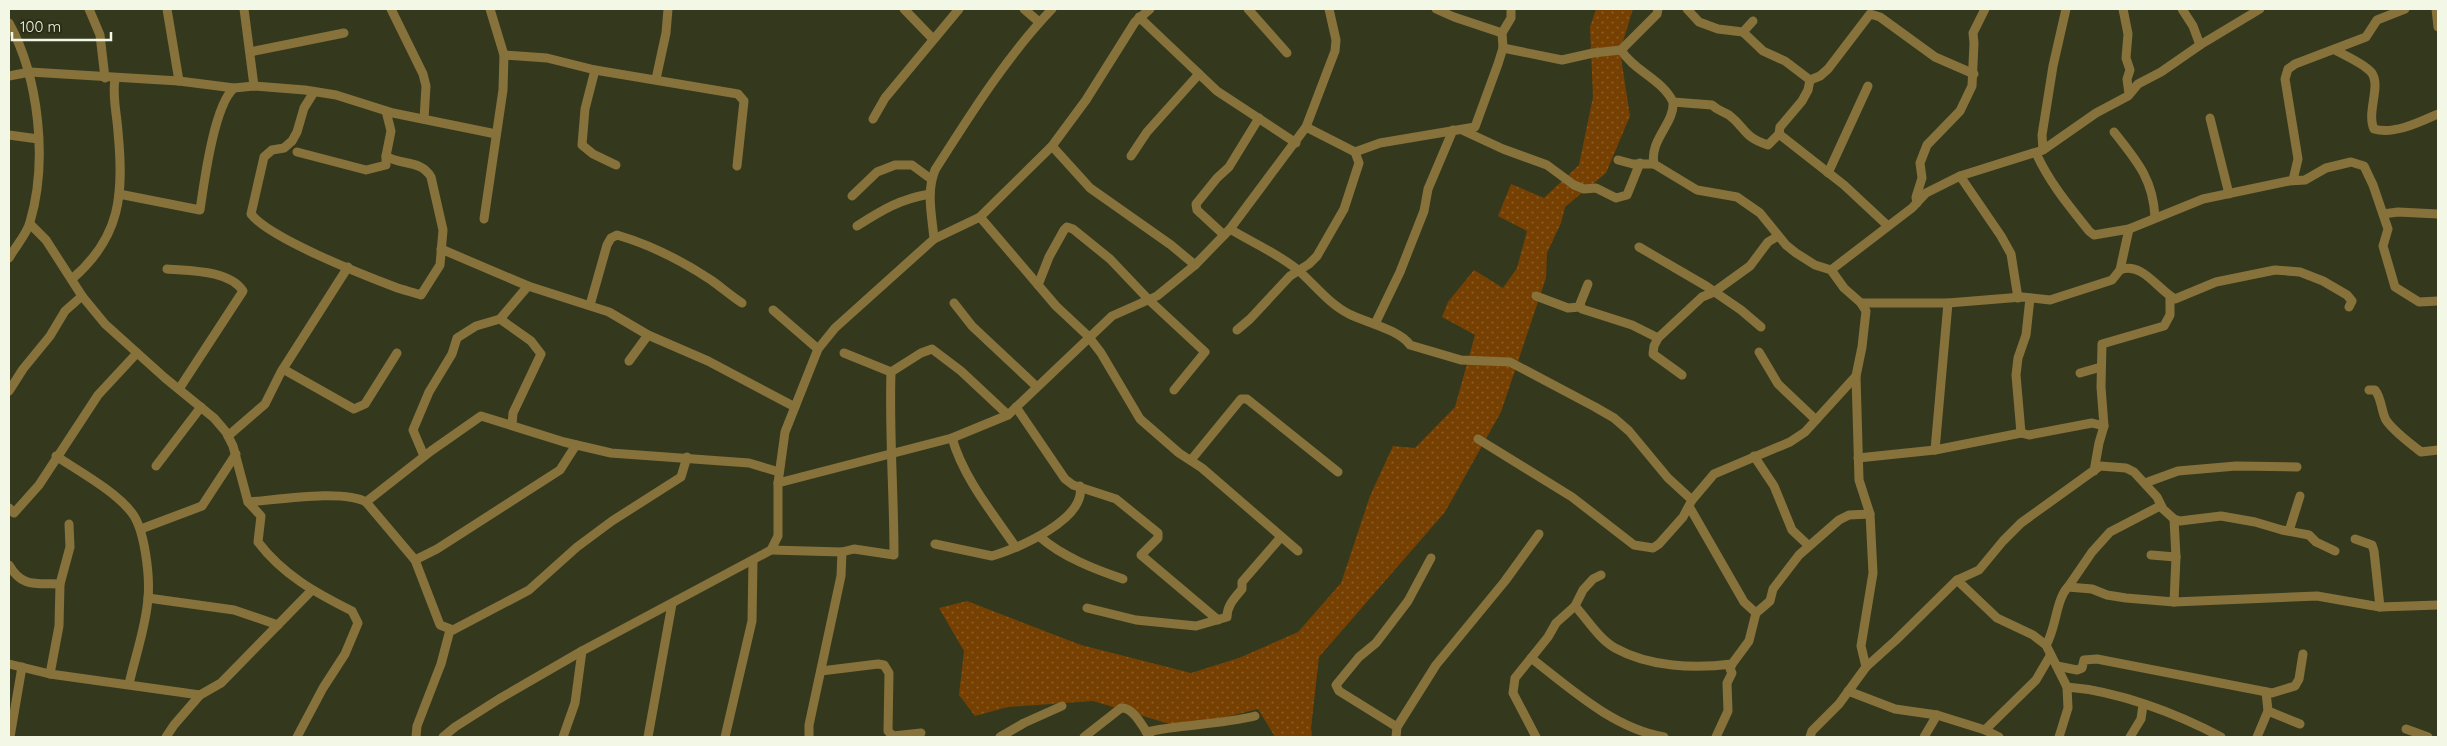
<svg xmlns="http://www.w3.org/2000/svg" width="2447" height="746" font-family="Quicksand,sans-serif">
	<defs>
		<pattern id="grass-dots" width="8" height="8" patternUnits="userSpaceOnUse" patternTransform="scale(1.25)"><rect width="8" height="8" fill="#754002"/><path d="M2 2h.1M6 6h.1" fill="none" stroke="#895c27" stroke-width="1.8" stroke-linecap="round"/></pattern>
	</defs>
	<rect width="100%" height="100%" fill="#34391e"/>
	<polygon fill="url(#grass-dots)" points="1596,9 1633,9 1620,51 1630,116 1606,173 1565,207 1561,223 1547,253 1546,278 1501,412 1445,512 1319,657 1311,728 1312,737 1275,737 1258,709 1183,728 1093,701 1008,707 975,716 959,695 964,651 939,608 967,601 1081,645 1191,673 1239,658 1298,632 1341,583 1370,496 1393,446 1415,448 1455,407 1475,335 1442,317 1448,302 1474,270 1503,288 1517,268 1527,231 1498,216 1511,184 1544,198 1579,165 1593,97 1590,27"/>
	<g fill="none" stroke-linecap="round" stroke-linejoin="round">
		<g stroke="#88723b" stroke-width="9">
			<polyline points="89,9 100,35 105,78"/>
			<polyline points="167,9 179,81"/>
			<polyline points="244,9 254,86"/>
			<polyline points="391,9 423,74 426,86 424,119"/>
			<polyline points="904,9 933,39"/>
			<polyline points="1024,9 1039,22"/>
			<polyline points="1248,9 1287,53"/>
			<polyline points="1436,9 1454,17 1502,33"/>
			<path d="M1658,9L1657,14L1621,50C1634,71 1663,80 1673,102C1675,123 1649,140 1654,164L1697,190L1737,197L1760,213L1786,245L1796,253L1815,265L1831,270L1844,288L1861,303L1866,311L1862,347L1856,376L1859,480L1870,514L1873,573L1861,646L1866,667L1839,704L1812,731L1810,737"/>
			<polyline points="1687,9 1699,22 1718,29 1743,32 1753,21"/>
			<polyline points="2123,9 2128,34 2126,58 2130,70 2127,79 2129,94"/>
			<polyline points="2182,9 2193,26 2200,45"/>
			<polyline points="2436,9 2438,27"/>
			<polyline points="1139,17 1217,91 1296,143"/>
			<path d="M9,23C39,78 48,161 30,222C27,234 15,247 9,258"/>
			<polyline points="1743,32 1763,51 1785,61 1810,80 1808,90 1802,101 1780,127 1779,134 1844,185 1888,226"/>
			<polyline points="1503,48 1562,60 1593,53 1621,50"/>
			<path d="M2335,50C2346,56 2363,63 2371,72C2382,85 2366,112 2374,129C2394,135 2420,122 2438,114"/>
			<polyline points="250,52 344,33"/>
			<polyline points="504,55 547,58 595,70 738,94 744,101 737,166"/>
			<polyline points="595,70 585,109 582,145 593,154 616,165"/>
			<polyline points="9,76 30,72 179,81 234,88 254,86 305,90 336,95 393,113 496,134"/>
			<polyline points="656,79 666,33 668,9"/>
			<polyline points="1810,80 1820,76 1828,69 1870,14 1880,17 1935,57 1974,74"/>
			<path d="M314,92L304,108L297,132L292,141L284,148L272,150L264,157L251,214C269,238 363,275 395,287C403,290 412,292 421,295L440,265L443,230L431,177C420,159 401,166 386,156L391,131L386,111"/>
			<path d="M1673,102L1712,105C1718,111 1723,111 1729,115C1747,129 1742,136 1768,145L1779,134"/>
			<polyline points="2210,118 2229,194"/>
			<polyline points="873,119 885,98 959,9"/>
			<polyline points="1462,130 1503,149 1547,165 1574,185 1584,189 1596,188 1616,198 1627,195 1640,163"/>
			<path d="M2114,132C2137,161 2153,179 2155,217"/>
			<polyline points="9,135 38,139"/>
			<polyline points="1052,146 1090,188 1171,245 1195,265"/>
			<polyline points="2043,150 2042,135 2053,66 2066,9"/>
			<polyline points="297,152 366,170 386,165 386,156"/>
			<polyline points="1355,152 1380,143 1475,127 1498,64 1503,48 1502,33 1511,18 1511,9"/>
			<path d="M2036,153C2049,182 2069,206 2089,231L2094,235L2129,229L2203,199L2289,181L2305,180L2326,168L2351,162L2364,166L2373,185L2388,229L2383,246L2395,287L2419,302L2438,301"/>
			<polyline points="1131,156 1147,132 1199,74"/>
			<polyline points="1618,160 1633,164 1654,164"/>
			<polyline points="1828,173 1868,86"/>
			<polyline points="1960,176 2001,236 2011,254 2018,298"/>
			<polyline points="2293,180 2298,159 2285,79 2288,69 2295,64 2366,37 2377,20 2405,9"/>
			<path d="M119,194L200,210C204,183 214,105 234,88"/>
			<polyline points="852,196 877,172 895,165 912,165 931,179"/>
			<polyline points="1917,203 1916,197 1922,178 1920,163 1927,145 1960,111 1972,86 1974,43 1973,33 1985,9"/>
			<polyline points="2383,214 2398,212 2438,214"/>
			<polyline points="980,217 1056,306 1088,336 1101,353 1140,419 1179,453 1202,468 1298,551"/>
			<polyline points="484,219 503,90 504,55 490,9"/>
			<path d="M30,224L46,240L82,296L105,324L165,378L214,418L226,432L233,446L248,502L261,516L258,542C283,575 316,593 352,611L358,623L345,654L323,688L297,737"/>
			<path d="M857,226C882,210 900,199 930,194"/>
			<path d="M1230,229C1251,242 1281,255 1299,271C1315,285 1329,304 1349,314C1365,322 1400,330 1410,345L1461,360L1510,362L1595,407L1614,418L1629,431L1668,478L1692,500"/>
			<polyline points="1224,235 1197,210 1196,204 1217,178 1229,167 1259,118"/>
			<polyline points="934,239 980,217 1052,146 1086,100 1135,22 1150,9"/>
			<polyline points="1639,247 1706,286 1741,310 1761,327"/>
			<polyline points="441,249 528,286 609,312 648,335 708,361 795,407"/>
			<path d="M167,269C191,271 229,270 243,291L179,389"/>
			<polyline points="1831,270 1912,208 1926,193 1960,176 2043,150 2096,113 2128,96 2138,84 2161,72 2200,45 2260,9"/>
			<path d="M2120,270C2142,261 2158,290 2175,299L2216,282L2275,270L2300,272L2323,281L2347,295L2352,301L2349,307"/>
			<path d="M72,279C121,237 124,194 118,132C117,114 112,97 115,79"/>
			<polyline points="1588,284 1580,304 1582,309 1632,325 1658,338"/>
			<polyline points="1038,285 1049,257 1064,230 1067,227 1073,229 1110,259 1149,300 1205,352 1174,390"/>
			<polyline points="1536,296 1568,308 1580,307"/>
			<polyline points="954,303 972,326 1037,387"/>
			<polyline points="1861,303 1948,303 2022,297 2050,300 2112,280 2120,270 2129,229"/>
			<path d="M590,305L607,245L611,238L617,235C651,245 681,260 711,280C721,287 731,296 742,303"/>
			<polyline points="773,310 818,349"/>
			<polyline points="500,319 531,341 541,354 513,413 512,425"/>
			<polyline points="1375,324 1400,272 1424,211 1428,189 1453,130"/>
			<polyline points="1237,330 1250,319 1290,276 1309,264 1317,256 1344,209 1359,163 1355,152 1306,127"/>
			<polyline points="1759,352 1778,384 1816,420"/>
			<polyline points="844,353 891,372 921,353 932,349 961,371 1008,415"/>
			<polyline points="629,361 648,335"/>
			<polyline points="283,369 354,409 365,404 397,353"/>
			<polyline points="2080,373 2101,367"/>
			<polyline points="1682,375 1653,354 1654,346 1658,338 1702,297 1714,292 1750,266 1768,242 1778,236"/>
			<path d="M2369,390H2375C2382,399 2381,411 2386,420C2394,432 2410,443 2421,452L2438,450"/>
			<polyline points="9,391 23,369 50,336 65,311 82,296"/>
			<polyline points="1016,407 1065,479 1073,485 1116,499 1158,533 1158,538 1141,555 1218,620"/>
			<polyline points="2104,426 2101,387 2102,344 2164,326 2170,315 2170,296"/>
			<polyline points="2021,433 2016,375 2018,358 2026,335 2030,298"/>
			<polyline points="228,436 265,404 281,372 348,267"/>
			<path d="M952,438C964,479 992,512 1015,546"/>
			<polyline points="1478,439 1572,497 1634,545 1653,548 1659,544 1683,517 1692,500 1714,474 1790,442 1805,432 1856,376"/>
			<polyline points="576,445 560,470 437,549 415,560 440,625 453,630 529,590 577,547 612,521 681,477 687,457"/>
			<polyline points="1935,450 1948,303"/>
			<path d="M56,456C80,472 115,491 132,513C145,530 150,577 148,598C146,627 135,657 129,684"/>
			<polyline points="424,456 413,430 429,392 452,354 457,338 476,326 500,319 528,286"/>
			<polyline points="1754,456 1774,486 1792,530 1809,546"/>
			<polyline points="1858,458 1935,450 2021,433 2029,435 2092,423 2104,426 2099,443 2094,471"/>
			<polyline points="1191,460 1241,399 1247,399 1338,472"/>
			<polyline points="156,466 201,407"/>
			<polyline points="778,483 952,438 1008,415 1112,316 1157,296 1195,265 1230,229 1306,127 1335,51 1336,40 1329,9"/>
			<polyline points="2145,483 2178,471 2236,466 2297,467"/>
			<path d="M248,502C277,500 343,489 366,502L415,560"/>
			<polyline points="366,502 431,451 481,416 564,442 611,453 749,463 779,472"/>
			<polyline points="9,508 14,513 39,485 98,395 137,353"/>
			<polyline points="1690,508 1744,602 1756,613"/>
			<polyline points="141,529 202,506 236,454"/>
			<polyline points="2289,531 2300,496"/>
			<path d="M1040,537C1063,557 1094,569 1123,579"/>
			<polyline points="2355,539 2372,545 2374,551 2380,607"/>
			<path d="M935,544L992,556C1017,549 1087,519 1080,486"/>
			<path d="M771,550L842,552L854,549L894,555C894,494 889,433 891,372"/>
			<polyline points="2151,555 2176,557"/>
			<path d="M9,565C22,588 36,583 60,584"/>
			<polyline points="1957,580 1997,618 2033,635 2046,645 2067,687 2068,708 2059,737"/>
			<polyline points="2068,587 2092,552 2110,532 2160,506"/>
			<polyline points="148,598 234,610 278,625"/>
			<polyline points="2174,602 2176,557 2174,519"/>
			<path d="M1575,606C1587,619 1599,639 1615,648C1649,667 1695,669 1732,664L1749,641L1756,613L1770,601L1773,589L1799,555L1839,520L1849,515L1870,514"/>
			<path d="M1087,608L1136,620L1196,626L1227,617C1227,605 1235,598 1242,589V582L1281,537"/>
			<path d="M2046,645C2056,629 2056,599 2068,587L2092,589L2107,595L2126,598L2174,602L2317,596L2380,607L2438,605"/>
			<path d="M1531,658C1571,689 1613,728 1664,737"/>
			<polyline points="9,664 50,674 200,695"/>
			<polyline points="2057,666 2077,670 2082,668 2084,660 2097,659 2272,693 2295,686 2299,679 2303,654"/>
			<polyline points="1866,667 1896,640 1957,580 1979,570 2003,541 2021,523 2100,466 2126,468 2134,472 2157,497 2163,509 2174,519 2180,521 2221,516 2255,522 2282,530 2309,535 2316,542 2335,551"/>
			<polyline points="821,671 878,664 884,665 889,673 888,731 893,736 921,733"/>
			<polyline points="50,674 59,626 60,584 70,547 69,524"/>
			<path d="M2067,687C2118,691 2176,713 2221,737"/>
			<polyline points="1848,691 1895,709 1937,715 1985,730 1999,737"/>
			<polyline points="2268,711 2300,724"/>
			<polyline points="1397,727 1339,691 1336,685 1359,657 1376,643 1408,601 1431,558"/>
			<polyline points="2406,729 2428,737"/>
			<polyline points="1985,730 2036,680 2050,656"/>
			<path d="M1146,732C1182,724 1219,725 1255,716"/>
			<polyline points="10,737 22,667"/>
			<polyline points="166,737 174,725 200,695 221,683 312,590"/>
			<polyline points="416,737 417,726 441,664 450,630"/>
			<path d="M443,737L455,727L499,699L582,651L771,550L778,536V483L785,432L818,349L835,328L934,239C932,216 926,192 935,170C970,115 1007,56 1052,9"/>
			<polyline points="563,737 575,703 582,651"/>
			<polyline points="648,737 672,604"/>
			<polyline points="725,737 752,621 753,560"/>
			<polyline points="809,737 809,725 841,576 842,552"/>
			<polyline points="1000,737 1024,723 1062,706"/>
			<path d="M1084,737L1121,708C1134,707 1143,728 1150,737"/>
			<polyline points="1396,737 1397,727 1436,665 1505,581 1539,534"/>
			<polyline points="1536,737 1513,693 1515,678 1548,637 1556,623 1575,606 1583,590 1593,579 1601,575"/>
			<polyline points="1716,737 1728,711 1727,683 1732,673 1730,669 1732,664"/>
			<polyline points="1924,737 1937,715"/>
			<polyline points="2130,737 2141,719 2143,705"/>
			<polyline points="2257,737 2268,711 2266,692"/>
		</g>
	</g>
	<rect width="2447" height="746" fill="none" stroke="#f3f7e6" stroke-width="20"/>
	<path d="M12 32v8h99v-8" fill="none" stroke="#f3f7e6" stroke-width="2.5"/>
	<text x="20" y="32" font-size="15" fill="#f3f7e6" stroke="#2a2e14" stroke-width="4" paint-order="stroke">100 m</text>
</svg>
